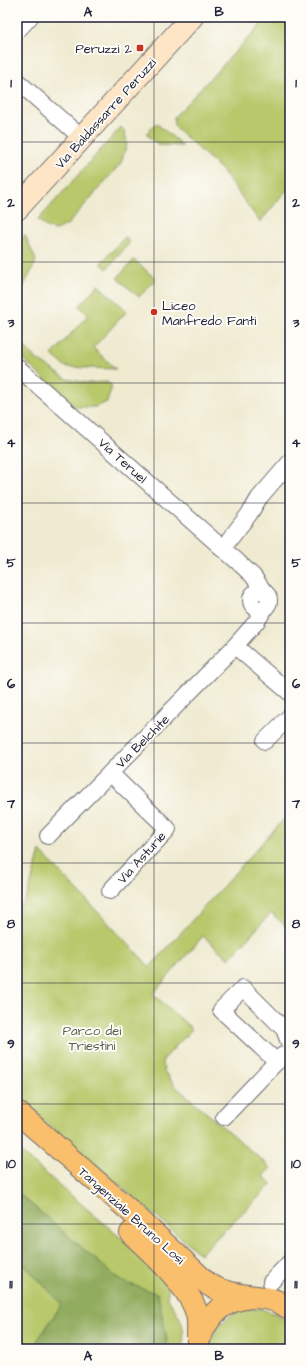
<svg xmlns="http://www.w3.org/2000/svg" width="307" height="1366" font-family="'Architects Daughter',sans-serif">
	<rect width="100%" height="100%" fill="#fdfcf7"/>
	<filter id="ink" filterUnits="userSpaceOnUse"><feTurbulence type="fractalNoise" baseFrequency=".025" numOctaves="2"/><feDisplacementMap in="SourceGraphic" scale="8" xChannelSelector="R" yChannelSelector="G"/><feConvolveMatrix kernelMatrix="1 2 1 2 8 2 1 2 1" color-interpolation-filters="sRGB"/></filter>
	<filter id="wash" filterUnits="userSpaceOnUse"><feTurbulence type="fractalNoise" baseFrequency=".012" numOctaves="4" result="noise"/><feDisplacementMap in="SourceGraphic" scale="16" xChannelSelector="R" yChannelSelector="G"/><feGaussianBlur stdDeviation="0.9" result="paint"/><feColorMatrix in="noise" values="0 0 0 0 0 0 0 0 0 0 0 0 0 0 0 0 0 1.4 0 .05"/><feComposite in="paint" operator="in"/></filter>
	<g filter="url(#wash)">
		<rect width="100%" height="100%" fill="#efead0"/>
		<g fill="#b8c86b" stroke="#6d7553">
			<polygon points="268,17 290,17 290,186 260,222 222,170 174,126 174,117"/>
			<polygon points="156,123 183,146 159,145 146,134"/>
			<polygon points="121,127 125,133 127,144 121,163 67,225 55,230 46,227 38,220"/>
			<polygon points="25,235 36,260 33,268 17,299 17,244"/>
			<polygon points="125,237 130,242 107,269 101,263"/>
			<polygon points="134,260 156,279 139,297 117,278"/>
			<polygon points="98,285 127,311 93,348 116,369 66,367 52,355 88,315 79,306"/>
			<polygon points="17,339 36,359 67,379 87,383 107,382 112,386 107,402 95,407 73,407 17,353"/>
			<polygon points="290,812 290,930 271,913 229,959 203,936 153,994 192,1029 163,1060 164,1071 175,1086 271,1168 263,1176 272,1184 200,1254 17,1098 17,905 22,905 28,894 40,851 150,967"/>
			<path d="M17,1149L170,1280L167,1298C180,1315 187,1327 182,1349H17Z"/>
			<path d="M261,1309L276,1314L289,1323L290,1349H209C212,1330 226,1314 245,1310C250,1309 256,1309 261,1309Z"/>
		</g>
		<polygon fill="#92ac5f" stroke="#5a674d" points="17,1192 121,1281 158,1294 167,1340 164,1349 39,1349 37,1341 62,1304 17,1258"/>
	</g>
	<g filter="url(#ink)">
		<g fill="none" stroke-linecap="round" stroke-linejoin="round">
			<defs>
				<g id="street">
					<polyline points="17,31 30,17"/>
					<polyline points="17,81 82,138"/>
					<polyline points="17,367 237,561 253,576 265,593"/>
					<polyline points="222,549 250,513 259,498 290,462"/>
					<circle cx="260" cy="600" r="9"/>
					<polyline points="235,646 290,693"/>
					<polyline points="265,741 290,716"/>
					<polyline points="110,773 168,829 110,891"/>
					<polyline points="48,836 235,646 257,621 267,605"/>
					<polyline points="277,1062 221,1010 243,988 284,1029 290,1045"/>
					<polyline points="224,1117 283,1055"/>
					<polyline points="271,1282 290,1262"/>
				</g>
				<polyline id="secondary" points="17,209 192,17"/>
				<g id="primary">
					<path d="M17,1112L129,1210L209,1285C224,1293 239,1295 256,1297"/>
					<path d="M131,1233C152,1252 190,1287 197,1314C199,1322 198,1333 198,1342"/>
					<path d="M199,1340C202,1331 206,1323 213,1315C232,1294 267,1291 290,1309"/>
				</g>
			</defs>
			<use href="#street" stroke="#6a686f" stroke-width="18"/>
			<use href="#secondary" stroke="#6a686f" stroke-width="24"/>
			<use href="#primary" stroke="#6a686f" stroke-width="24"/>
			<use href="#street" stroke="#fff" stroke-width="16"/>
			<use href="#secondary" stroke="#fde5c5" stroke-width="22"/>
			<use href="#primary" stroke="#f9bf6d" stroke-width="22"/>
		</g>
	</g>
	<path fill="none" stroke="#22223b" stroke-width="1" stroke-opacity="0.55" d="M154,17V1349M17,142H290M17,262H290M17,383H290M17,503H290M17,623H290M17,743H290M17,863H290M17,983H290M17,1104H290M17,1224H290"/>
	<g fill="#c8321e" stroke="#fdfcf7" stroke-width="1.5">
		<rect x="136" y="44" width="8" height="8" rx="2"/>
		<circle cx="154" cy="312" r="4"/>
	</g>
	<g text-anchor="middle" stroke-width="4" stroke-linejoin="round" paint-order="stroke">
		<g font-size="13" fill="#22223b" stroke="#fdfcf7" text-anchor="end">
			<text x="132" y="53">Peruzzi 2</text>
			<text x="162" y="310" text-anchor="start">Liceo<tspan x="162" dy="15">Manfredo Fanti</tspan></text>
		</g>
		<g font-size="13" fill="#22223b" stroke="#fdfcf7">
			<text transform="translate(105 113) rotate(-48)" y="5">Via Baldassarre Peruzzi</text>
			<text transform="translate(123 460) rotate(42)" y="5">Via Teruel</text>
			<text transform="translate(142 741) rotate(-45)" y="5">Via Belchite</text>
			<text transform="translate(141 857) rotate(-48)" y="5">Via Asturie</text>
			<text transform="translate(132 1215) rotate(42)" y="5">Tangenziale Bruno Losi</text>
		</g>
		<g font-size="13" fill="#565c4c" stroke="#fdfcf7">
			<text x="92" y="1035">Parco dei<tspan x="92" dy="15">Triestini</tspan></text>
		</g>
	</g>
	<rect width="307" height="1366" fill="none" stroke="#fdfcf7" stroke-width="44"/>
	<rect x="22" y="22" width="263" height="1322" fill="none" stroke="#22223b" stroke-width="1.5"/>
	<g font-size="13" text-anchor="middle" font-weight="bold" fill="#22223b">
		<text x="88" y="16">A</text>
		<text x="219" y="16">B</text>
		<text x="11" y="87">1</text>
		<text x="296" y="87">1</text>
		<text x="11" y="207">2</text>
		<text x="296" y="207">2</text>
		<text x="11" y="327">3</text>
		<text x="296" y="327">3</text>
		<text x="11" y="447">4</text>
		<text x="296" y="447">4</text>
		<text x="11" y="567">5</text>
		<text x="296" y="567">5</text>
		<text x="11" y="688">6</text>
		<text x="296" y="688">6</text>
		<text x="11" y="808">7</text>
		<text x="296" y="808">7</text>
		<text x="11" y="928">8</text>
		<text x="296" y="928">8</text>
		<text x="11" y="1048">9</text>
		<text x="296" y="1048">9</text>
		<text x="11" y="1168">10</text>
		<text x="296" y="1168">10</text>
		<text x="11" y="1288">11</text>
		<text x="296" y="1288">11</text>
		<text x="88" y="1360">A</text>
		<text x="219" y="1360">B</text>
	</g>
</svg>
